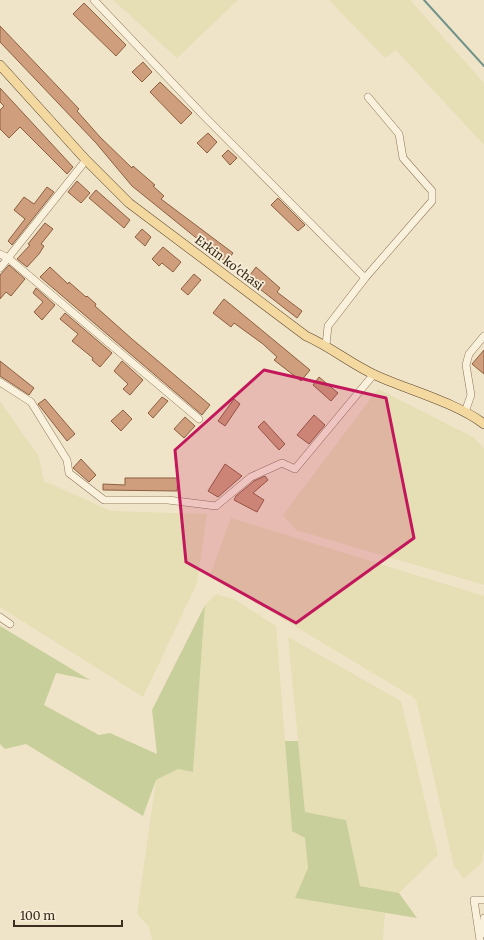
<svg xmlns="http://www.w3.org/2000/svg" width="484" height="940" font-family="Merriweather,serif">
	<rect width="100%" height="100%" fill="#f0e4c8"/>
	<g fill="#e6deb5">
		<polygon points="113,0 238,0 177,58"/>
		<polygon points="329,0 410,0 484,83 484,145 396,50 385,58"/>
		<polygon points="378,389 473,437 484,448 484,585 296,530 283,515"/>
		<polygon points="0,401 39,457 44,481 111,511 207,514 197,583 143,697 0,607"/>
		<polygon points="231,518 484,596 484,848 482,862 464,879 454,866 416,699 210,575"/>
		<polygon points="216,594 234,599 276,626 292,831 305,838 308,868 295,898 385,913 383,940 152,940 149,927 137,914 156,780 178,769 193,772 205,605"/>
		<polygon points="288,637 401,701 438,855 399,893 360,886 346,820 305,812"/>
	</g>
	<g fill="#c9cf9b">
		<polygon points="205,605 193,772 178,769 156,780 143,816 26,744 5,749 0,744 0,626 90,680 56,673 44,705 99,735 110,733 157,754 152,710"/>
		<polygon points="285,741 298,741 305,812 346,820 360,886 399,893 417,918 295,898 308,868 305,838 292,831"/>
	</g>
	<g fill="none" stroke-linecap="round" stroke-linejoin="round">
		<polyline stroke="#6f938a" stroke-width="2" points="424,0 484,66"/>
	</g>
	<g fill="#cf9f7d" stroke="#8d5f41">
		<polygon points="84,3 126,45 116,56 73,14"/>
		<polygon points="0,26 79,109 77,111 100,137 132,168 133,166 155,185 153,186 164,196 161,199 233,253 226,262 132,186 96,143 0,42"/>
		<polygon points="143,62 152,72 142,82 132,72"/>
		<polygon points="160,82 192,113 181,124 150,92"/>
		<polygon points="0,88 73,167 67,174 20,127 9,138 0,129 0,110 4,106 0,102"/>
		<polygon points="208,133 217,142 207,153 197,143"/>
		<polygon points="228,150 237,158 230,165 222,156"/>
		<polygon points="77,181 90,193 81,203 68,192"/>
		<polygon points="47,187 54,192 12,245 8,241 25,219 14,210 24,197 34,204"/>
		<polygon points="96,190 130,220 124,228 89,198"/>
		<polygon points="278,198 305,225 298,231 271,205"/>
		<polygon points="45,223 53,229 41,244 44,246 39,254 27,267 17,259 30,245 28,244"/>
		<polygon points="142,229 151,237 145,246 135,237"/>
		<polygon points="163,247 181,262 173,272 162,263 159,266 152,259"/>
		<polygon points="9,265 25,279 11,296 6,292 0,299 0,275"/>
		<polygon points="50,267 68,284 69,282 86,297 87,296 96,304 95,306 132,339 210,405 202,415 40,277"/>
		<polygon points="256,267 280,288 277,292 302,311 297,318 247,279"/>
		<polygon points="194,274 201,280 188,295 181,289"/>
		<polygon points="36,288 55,305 42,320 34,312 43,302 33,293"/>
		<polygon points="224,299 310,370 301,381 274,360 277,357 263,344 234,323 231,327 213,313"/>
		<polygon points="65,313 112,353 100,367 92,360 93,358 72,341 78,334 60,319"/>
		<polygon points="484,350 484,374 472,364"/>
		<polygon points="0,361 34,388 29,395 0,376"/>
		<polygon points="122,361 143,380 130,395 123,389 128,384 114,371"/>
		<polygon points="319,377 338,393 331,401 313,385"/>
		<polygon points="162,397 168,401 153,418 148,413"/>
		<polygon points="45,399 75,434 67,441 38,404"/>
		<polygon points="234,399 240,404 225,426 218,421"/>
		<polygon points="123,410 132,419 121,431 111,421"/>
		<polygon points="314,415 325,425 309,444 297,435"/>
		<polygon points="185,417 195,426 184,438 174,429"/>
		<polygon points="264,421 285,444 279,450 258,427"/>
		<polygon points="81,459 96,475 89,482 73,468"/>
		<polygon points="225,464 242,476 218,497 208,491"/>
		<polygon points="265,476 268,480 253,493 264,500 257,512 234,500 236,496 254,481"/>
		<polygon points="125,478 178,478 177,491 103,490 103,484 125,485"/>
	</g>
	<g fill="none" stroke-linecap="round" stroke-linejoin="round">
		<defs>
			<g id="minor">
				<polyline points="94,0 203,115 365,278"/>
				<polyline points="0,254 8,258 199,419"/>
				<polyline points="0,268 86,160"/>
				<polyline points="326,345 328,326 365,278 432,201 432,191 403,158 399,134 368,97"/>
				<polyline points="0,382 31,402 67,460 69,473 104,500 168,500 216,506 251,477 282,463 295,469 374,374"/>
				<polyline points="465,412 471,395 466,365 469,354 484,336"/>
				<polyline points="0,617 10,624"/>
				<polyline points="482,934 484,918"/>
				<polyline points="480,940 474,900 484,900"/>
			</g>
			<path id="major" d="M0,65L86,160L129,203L306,336C331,347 351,364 375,375C408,390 457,403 484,424"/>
		</defs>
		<use href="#minor" stroke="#8d765c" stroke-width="8"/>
		<use href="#major" stroke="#5b4430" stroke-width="10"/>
		<use href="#minor" stroke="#faf1dc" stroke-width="7"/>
		<use href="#major" stroke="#f3d9a0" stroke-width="9"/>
	</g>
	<path fill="#c2185b" fill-opacity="0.2" stroke="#c2185b" stroke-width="3" stroke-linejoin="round" d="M264,370L386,398L414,538L296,623L186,562L175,450Z"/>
	<g text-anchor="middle" stroke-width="3.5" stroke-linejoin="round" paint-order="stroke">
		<g font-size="12" fill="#3d2e20" stroke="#f7eed8">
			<text transform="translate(229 263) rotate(37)" y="4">Erkin ko'chasi</text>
		</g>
	</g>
	<path d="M14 920v6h108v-6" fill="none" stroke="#3d2e20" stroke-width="2"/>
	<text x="20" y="920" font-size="12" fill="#3d2e20" stroke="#f7eed8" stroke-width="3" paint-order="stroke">100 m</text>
</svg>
